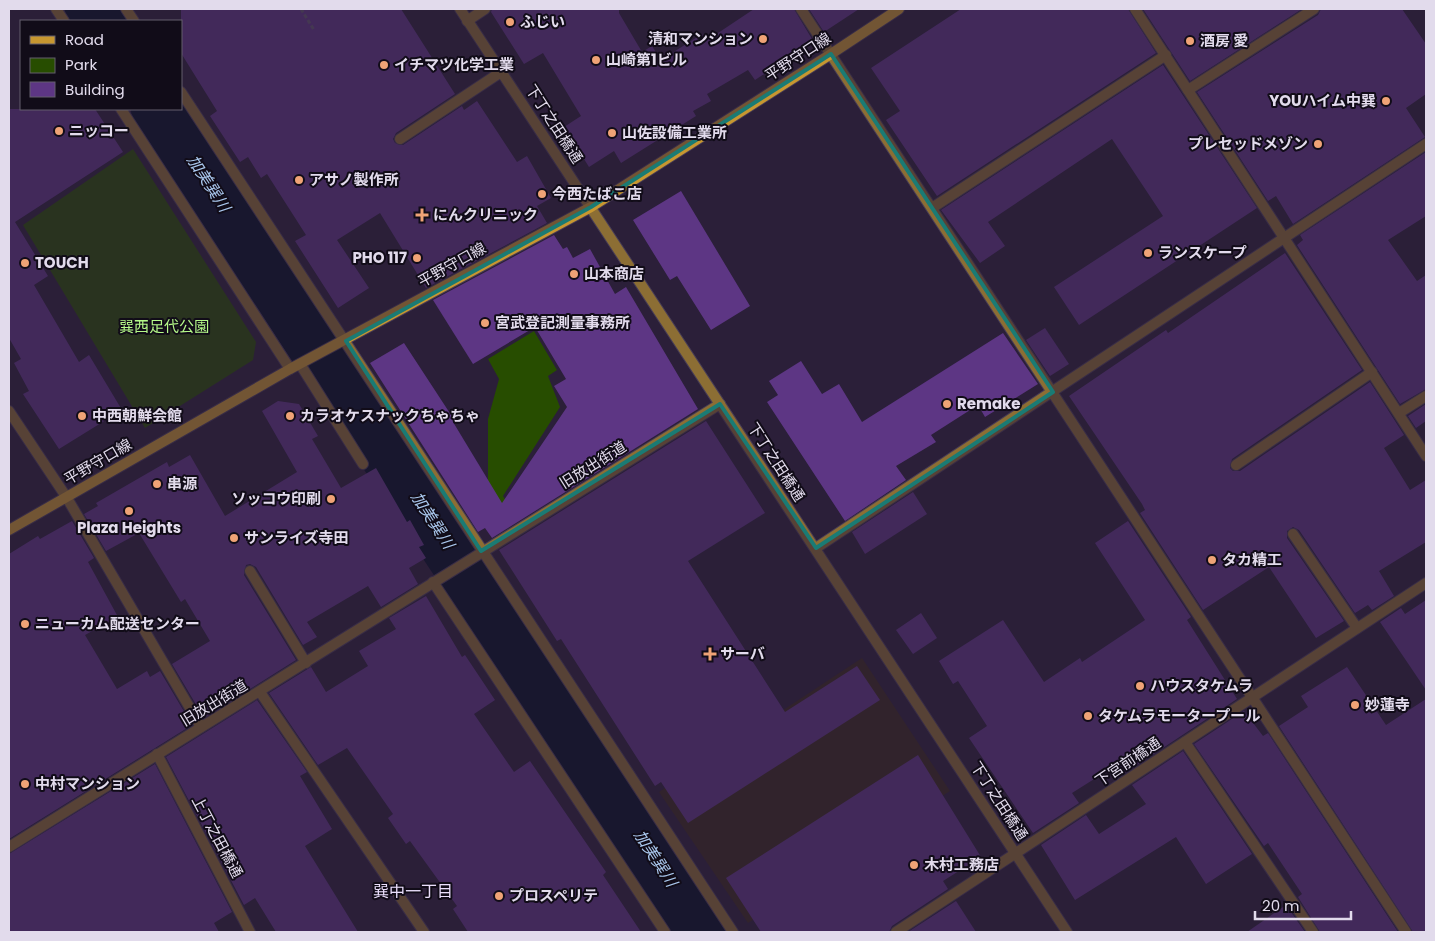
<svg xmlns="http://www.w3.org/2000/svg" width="1435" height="941" font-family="Poppins,'Noto Sans JP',sans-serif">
	<rect width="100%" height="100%" fill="#2b1f39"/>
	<polygon fill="#39291e" points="862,658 950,791 748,923 659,792"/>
	<g fill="#274d00">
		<polygon points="133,149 256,342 253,360 145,428 23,225"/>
		<polygon points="534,331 557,370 548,376 560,407 503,496 514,513 488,495 488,419 499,379 488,359"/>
	</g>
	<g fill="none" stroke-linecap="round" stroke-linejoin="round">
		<g stroke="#000e23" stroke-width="58">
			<polyline points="94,9 103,21"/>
			<polyline points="160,109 705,932"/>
		</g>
	</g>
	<g fill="#5d3684">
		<polygon points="181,9 401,9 455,94 396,133 393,139 395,143 403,145 462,106 464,110 477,101 517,162 527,156 551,198 537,206 547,223 426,288 380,213 337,240 369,288 338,308 295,241 306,235 267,174 261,178 248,157 240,162 210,116 217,111 181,53"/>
		<polygon points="492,9 619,9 619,13 642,52 652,46 661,60 702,34 706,41 754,9 794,9 812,39 803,45 804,48 755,80 748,70 707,94 711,101 693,111 696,116 621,163 614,151 589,167 564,127 581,116 543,53 524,64 491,12"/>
		<polygon points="809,9 859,9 824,32"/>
		<polygon points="961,9 1128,9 1156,53 937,196 886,120 900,111 871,68"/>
		<polygon points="1143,9 1302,9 1190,81"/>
		<polygon points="1321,9 1402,9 1426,44 1426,94 1406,108 1425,137 1293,224 1276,196 1268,201 1197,92 1318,15"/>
		<polygon points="1163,65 1257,208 1079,325 1054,287 1163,216 1112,139 988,222 1005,246 980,263 941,210"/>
		<polygon points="9,109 95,109 123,152 15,222 48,276 34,285 79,362 89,355 122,410 59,449 23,394 29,391 14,363 21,359 9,338"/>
		<polygon points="1426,152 1426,216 1388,240 1417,281 1426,275 1426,389 1400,404 1297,245 1303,240 1300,235"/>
		<polygon points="681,191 750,306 711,330 677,276 670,280 633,220"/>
		<polygon points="554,235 563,249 567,247 573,258 590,249 615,294 626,287 698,409 492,538 485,528 478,532 370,363 404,343 455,421 453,422 502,503 567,407 554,386 566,379 535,327 473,364 433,300"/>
		<polygon points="1285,253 1362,370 1232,459 1230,468 1233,471 1240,471 1370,382 1404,435 1384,448 1410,490 1426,480 1426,542 1379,571 1394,596 1372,610 1368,605 1355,613 1299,530 1293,527 1287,531 1287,538 1344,621 1316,638 1269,567 1203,610 1140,513 1145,510 1142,504 1069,396 1166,330 1168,333"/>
		<polygon points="1045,328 1069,364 1050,376 1026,340"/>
		<polygon points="1003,333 1038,384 985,417 978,405 931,435 936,442 896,466 906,480 845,521 767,402 778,395 769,381 801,361 822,394 839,384 862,422"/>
		<polygon points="278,401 299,404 318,436 312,439 341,488 376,468 407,522 410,520 424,545 419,547 426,558 409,568 418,584 381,607 368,586 307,622 317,637 303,645 256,567 250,564 246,565 244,575 296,660 204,718 172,664 210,641 185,599 181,602 139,533 106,551 84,514 98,506 96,503 167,462 169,467 190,455 225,516 297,472 262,411"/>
		<polygon points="1426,404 1426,421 1416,428 1408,416"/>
		<polygon points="706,421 765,513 688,561 785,712 857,666 880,700 688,823 661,782 655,786 561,639 557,641 499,550"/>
		<polygon points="913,492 927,514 865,554 852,532"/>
		<polygon points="72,521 94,558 88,562 118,617 85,635 117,689 147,671 150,677 160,671 192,725 9,839 9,554 38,536 40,539"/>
		<polygon points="1128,521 1191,617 1187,620 1237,699 1125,773 1118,764 1072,793 1079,803 1033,833 969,738 987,726 958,681 953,684 939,661 1003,620 1044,682 1080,658 1082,662 1145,620 1095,543"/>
		<polygon points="426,596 462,657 465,655 495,700 474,714 514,772 530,761 606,872 603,875 641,932 468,932 453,909 457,906 410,841 406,844 388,818 393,814 347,748 318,765 269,693 311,667 326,692 368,666 359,651 396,629 389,618"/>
		<polygon points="1426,600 1426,690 1380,622 1401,608 1405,614"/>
		<polygon points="921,613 937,638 913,654 896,630"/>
		<polygon points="1347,667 1386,725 1426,699 1426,932 1413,932 1279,726 1308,707 1301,696"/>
		<polygon points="257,700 307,772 300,776 332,829 305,846 358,932 276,932 255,898 244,905 166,757"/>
		<polygon points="1244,711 1263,736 1268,733 1398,932 1320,932 1298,897 1302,894 1268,843 1264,846 1194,744"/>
		<polygon points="1183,751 1252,854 1206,884 1176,837 1075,900 1041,845 1086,815 1099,834 1146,804 1132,785"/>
		<polygon points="918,755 981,857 943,881 948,889 892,926 889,932 761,932 726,878"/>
		<polygon points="155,764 232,912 214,923 219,932 9,932 9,854"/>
		<polygon points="956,901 976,932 908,932"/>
		<polygon points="1286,905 1305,932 1247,932"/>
	</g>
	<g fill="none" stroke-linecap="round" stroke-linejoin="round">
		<defs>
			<polyline id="lane" points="400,139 501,72"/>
			<g id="street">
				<polyline points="56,9 64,21"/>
				<polyline points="126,9 134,21"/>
				<polyline points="460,9 1067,932"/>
				<polyline points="801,9 1406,932"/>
				<polyline points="1135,9 1426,456"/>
				<polyline points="467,21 485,9"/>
				<polyline points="1188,90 1314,9"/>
				<polyline points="181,92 733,932"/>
				<polyline points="121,109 290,369"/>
				<polyline points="932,208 1166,55"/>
				<polyline points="300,364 363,464"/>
				<polyline points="9,411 67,498 201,727"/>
				<polyline points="1399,413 1426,396"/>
				<polyline points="1236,465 1372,372"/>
				<polyline points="1293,534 1357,628"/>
				<polyline points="816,548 1426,144"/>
				<polyline points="250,571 306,663"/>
				<polyline points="433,582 665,932"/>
				<polyline points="260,692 424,932"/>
				<polyline points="1185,742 1313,932"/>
				<polyline points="157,754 250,932"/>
				<polyline points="9,847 720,404"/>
				<polyline points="896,932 1426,583"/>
			</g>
			<polyline id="secondary" points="9,530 290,369 591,207 831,54 899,9"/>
		</defs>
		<use href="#lane" stroke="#483d56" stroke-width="12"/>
		<use href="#street" stroke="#483d56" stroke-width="12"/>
		<use href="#secondary" stroke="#483d56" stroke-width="12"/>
		<polyline stroke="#635870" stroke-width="3" stroke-dasharray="4 2.5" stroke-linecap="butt" points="301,9 314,30"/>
		<use href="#lane" stroke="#8c6e34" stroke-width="10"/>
		<use href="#street" stroke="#8c6e34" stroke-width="10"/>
		<use href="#secondary" stroke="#c79730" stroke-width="10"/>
	</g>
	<path d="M0 0H1435V941H0ZM831,54L1053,392L816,548L720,404L481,551L346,341L591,207Z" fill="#2b1f39" fill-opacity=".55" fill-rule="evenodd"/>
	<path fill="none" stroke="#1a7b74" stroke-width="4" stroke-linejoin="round" d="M831,54L1053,392L816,548L720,404L481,551L346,341L591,207Z"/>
	<g fill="#efa376" stroke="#110c18" stroke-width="2">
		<circle cx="510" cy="22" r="5"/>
		<circle cx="763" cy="39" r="5"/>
		<circle cx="1190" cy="41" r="5"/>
		<circle cx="596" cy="60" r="5"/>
		<circle cx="384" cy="65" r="5"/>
		<circle cx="1386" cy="101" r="5"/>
		<circle cx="59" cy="131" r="5"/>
		<circle cx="612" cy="133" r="5"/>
		<circle cx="1318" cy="144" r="5"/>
		<circle cx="299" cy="180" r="5"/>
		<circle cx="542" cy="194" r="5"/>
		<path d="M419.5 207.5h5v5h5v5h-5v5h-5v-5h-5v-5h5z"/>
		<circle cx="1148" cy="253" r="5"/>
		<circle cx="417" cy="258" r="5"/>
		<circle cx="25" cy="263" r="5"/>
		<circle cx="574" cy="274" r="5"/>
		<circle cx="485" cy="323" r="5"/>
		<circle cx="947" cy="404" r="5"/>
		<circle cx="82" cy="416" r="5"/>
		<circle cx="290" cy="416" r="5"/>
		<circle cx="157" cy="484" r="5"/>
		<circle cx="331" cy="499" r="5"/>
		<circle cx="129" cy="511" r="5"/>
		<circle cx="234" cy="538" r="5"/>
		<circle cx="1212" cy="560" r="5"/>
		<circle cx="25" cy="624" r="5"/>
		<path d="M707.5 646.5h5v5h5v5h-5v5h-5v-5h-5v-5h5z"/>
		<circle cx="1140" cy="686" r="5"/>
		<circle cx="1355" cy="705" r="5"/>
		<circle cx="1088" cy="716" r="5"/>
		<circle cx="25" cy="784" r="5"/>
		<circle cx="914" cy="865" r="5"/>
		<circle cx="499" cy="896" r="5"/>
	</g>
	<g text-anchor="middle" stroke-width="4" stroke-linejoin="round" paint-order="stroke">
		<g font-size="15" font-weight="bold" fill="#e2dbec" stroke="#110c18" text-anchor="start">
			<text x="520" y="27">ふじい</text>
			<text x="753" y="44" text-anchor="end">清和マンション</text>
			<text x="1200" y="46">酒房 愛</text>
			<text x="606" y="65">山崎第1ビル</text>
			<text x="394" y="70">イチマツ化学工業</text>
			<text x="1376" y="106" text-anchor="end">YOUハイム中巽</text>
			<text x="69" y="136">ニッコー</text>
			<text x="622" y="138">山佐設備工業所</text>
			<text x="1308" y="149" text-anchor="end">プレセッドメゾン</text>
			<text x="309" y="185">アサノ製作所</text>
			<text x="552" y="199">今西たばこ店</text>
			<text x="433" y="220">にんクリニック</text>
			<text x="1158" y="258">ランスケープ</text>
			<text x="407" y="263" text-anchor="end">PHO 117</text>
			<text x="35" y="268">TOUCH</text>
			<text x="584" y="279">山本商店</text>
			<text x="495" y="328">宮武登記測量事務所</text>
			<text x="957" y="409">Remake</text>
			<text x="92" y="421">中西朝鮮会館</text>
			<text x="300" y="421">カラオケスナックちゃちゃ</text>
			<text x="167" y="489">串源</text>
			<text x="321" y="504" text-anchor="end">ソッコウ印刷</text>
			<text x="129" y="533" text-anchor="middle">Plaza Heights</text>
			<text x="244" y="543">サンライズ寺田</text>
			<text x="1222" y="565">タカ精工</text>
			<text x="35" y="629">ニューカム配送センター</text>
			<text x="720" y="659">サーバ</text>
			<text x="1150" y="691">ハウスタケムラ</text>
			<text x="1365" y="710">妙蓮寺</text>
			<text x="1098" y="721">タケムラモータープール</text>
			<text x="35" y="789">中村マンション</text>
			<text x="924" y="870">木村工務店</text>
			<text x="509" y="901">プロスペリテ</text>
		</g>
		<g font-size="15" fill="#e2dbec" stroke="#110c18">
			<text transform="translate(798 57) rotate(-33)" y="5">平野守口線</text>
			<text transform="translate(554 124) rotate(57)" y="5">下丁之田橋通</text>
			<text transform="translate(452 265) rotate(-29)" y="5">平野守口線</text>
			<text transform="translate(98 462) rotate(-30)" y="5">平野守口線</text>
			<text transform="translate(776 462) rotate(57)" y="5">下丁之田橋通</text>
			<text transform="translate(593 465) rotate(-32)" y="5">旧放出街道</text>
			<text transform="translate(214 703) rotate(-31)" y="5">旧放出街道</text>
			<text transform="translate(1128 762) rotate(-34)" y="5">下宮前橋通</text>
			<text transform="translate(999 801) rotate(57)" y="5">下丁之田橋通</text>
			<text transform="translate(217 837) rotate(62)" y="5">上丁之田橋通</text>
		</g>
		<g font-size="15" fill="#b5f989" stroke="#110c18">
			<text x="164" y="332">巽西足代公園</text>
		</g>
		<g font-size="16" font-style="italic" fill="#aac8ee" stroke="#110c18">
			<text transform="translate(209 183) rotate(57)" y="6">加美巽川</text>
			<text transform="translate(433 520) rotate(57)" y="6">加美巽川</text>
			<text transform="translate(656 858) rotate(57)" y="6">加美巽川</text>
		</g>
		<g font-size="16" fill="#eadefb" stroke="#110c18">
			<text x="413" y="897">巽中一丁目</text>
		</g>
	</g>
	<rect width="1435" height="941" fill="none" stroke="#e2dbec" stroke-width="20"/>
	<rect x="20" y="20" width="162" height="90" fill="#110c18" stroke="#655f6d"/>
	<rect x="30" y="36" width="25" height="8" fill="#c79730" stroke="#655f6d"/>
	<text x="65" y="45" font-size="15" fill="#e2dbec">Road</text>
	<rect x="30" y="58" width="25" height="15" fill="#274d00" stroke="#655f6d"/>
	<text x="65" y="70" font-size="15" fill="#e2dbec">Park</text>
	<rect x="30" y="82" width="25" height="15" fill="#5d3684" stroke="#655f6d"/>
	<text x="65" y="95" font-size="15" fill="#e2dbec">Building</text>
	<path d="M1255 911v8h96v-8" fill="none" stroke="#e2dbec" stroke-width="2.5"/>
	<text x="1262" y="911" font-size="15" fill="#e2dbec" stroke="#110c18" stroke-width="4" paint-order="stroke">20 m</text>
</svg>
